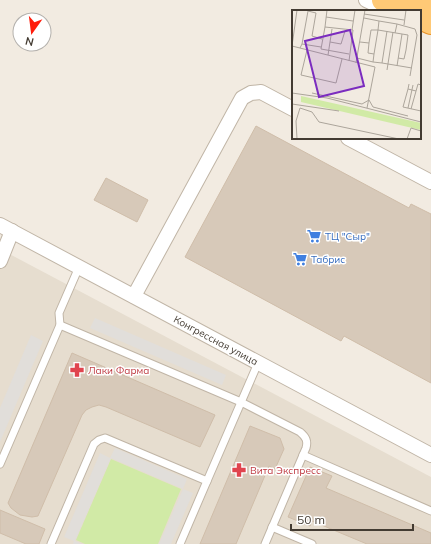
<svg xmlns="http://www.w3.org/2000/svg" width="431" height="544" font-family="Mulish,sans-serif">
	<rect width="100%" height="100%" fill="#f2ebe1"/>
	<polygon fill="#e6ddcf" points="0,249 431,477 431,544 0,544"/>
	<polygon fill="#d1eaa6" points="111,459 181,489 158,544 85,544 76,540"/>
	<g fill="#e1deda">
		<polygon points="95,318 226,375 222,385 90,328"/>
		<polygon points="31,335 43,341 0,442 0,408"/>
		<polygon points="115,448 187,479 183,489 193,493 171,544 159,544 183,489 111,458 75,541 82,544 73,544 74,541 64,537 100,453 110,458"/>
	</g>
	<g fill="#d7c9b9" stroke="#cfbda9">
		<polygon points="256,126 409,208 411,204 431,214 431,383 344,336 341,341 185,257"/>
		<polygon points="106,178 148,200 137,222 94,200"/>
		<polygon points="72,353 215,415 200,447 106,407 99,405 92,407 86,410 82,415 38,516 32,517 20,515 11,508 8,503"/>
		<polygon points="250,426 280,438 284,449 275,469 269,466 236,544 200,544"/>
		<polygon points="310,467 332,476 326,488 431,533 431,544 367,544 312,521 310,526 288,517"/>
		<polygon points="0,510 45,529 39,544 26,544 0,533"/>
	</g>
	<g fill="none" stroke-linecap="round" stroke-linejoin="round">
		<defs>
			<g id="service">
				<path d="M60,325L241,402L300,432C306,437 308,441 306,448L265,544"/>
				<polyline points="303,455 431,511"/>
				<polyline points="0,464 60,325 59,313 79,267"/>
				<polyline points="207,481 258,363"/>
				<polyline points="272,527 312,544"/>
				<polyline points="51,544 94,444 99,440 105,438 207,481 180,544"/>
			</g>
			<g id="minor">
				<polyline points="366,0 389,11"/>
				<polyline points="348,138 431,182"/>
				<polyline points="0,225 431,455"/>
				<polyline points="0,261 12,231"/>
				<polyline points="134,296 242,98 251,93 261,92 293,109"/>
			</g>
			<g id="trunk">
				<polyline points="383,0 405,11"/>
				<polyline points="418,0 431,5"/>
				<polyline points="420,18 431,23"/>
			</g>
		</defs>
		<use href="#service" stroke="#c0b5a6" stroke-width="9"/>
		<use href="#minor" stroke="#c0b5a6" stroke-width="16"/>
		<use href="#trunk" stroke="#e69026" stroke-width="24"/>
		<use href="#service" stroke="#fff" stroke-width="7"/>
		<use href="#minor" stroke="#fff" stroke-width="14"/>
		<use href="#trunk" stroke="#ffc976" stroke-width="22"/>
	</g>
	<defs>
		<symbol id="supermarket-bare" viewBox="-9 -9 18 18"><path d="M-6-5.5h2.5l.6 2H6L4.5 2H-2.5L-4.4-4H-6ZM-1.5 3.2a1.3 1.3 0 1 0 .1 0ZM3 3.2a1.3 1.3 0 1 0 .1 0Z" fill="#3f7fe0" stroke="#fff" stroke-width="2.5" paint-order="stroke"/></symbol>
		<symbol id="pharmacy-bare" viewBox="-9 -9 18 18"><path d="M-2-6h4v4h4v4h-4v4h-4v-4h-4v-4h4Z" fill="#e0444e" stroke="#fff" stroke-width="2.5" paint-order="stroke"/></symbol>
	</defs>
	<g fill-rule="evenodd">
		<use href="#supermarket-bare" x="304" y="226" width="20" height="20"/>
		<use href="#supermarket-bare" x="290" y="249" width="20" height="20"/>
		<use href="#pharmacy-bare" x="67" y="360" width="20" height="20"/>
		<use href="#pharmacy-bare" x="229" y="460" width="20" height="20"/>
	</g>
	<g text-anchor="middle" stroke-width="3" stroke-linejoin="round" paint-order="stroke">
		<g font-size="10" fill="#366cbe" stroke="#fff" text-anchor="start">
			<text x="325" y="240">ТЦ "Сыр"</text>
			<text x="311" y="263">Табрис</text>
		</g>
		<g font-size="10" fill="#433b32" stroke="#fff">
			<text transform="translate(216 340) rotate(28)" y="4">Конгрессная улица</text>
		</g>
		<g font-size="10" fill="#be3a42" stroke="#fff" text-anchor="start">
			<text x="88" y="374">Лаки Фарма</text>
			<text x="250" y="474">Вита Экспресс</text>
		</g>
	</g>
	<g transform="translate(292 10)">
		<rect width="129" height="129" fill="#f2ebe1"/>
		<path d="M9,86L129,113V120L9,92Z" fill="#d1eaa6"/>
		<path fill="none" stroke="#aca59b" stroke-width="1" d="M5,0L0,36L83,57L75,98M72,4L112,10M34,7L61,11M72,8L87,11M112,15L114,0M33,17L35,0M40,19L38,32L49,34L53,21M60,20L63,0M103,23L105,14L123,19L125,25L118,66M77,33L79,20H86L87,11L105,14M10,34L16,1L24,3L20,26L30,29M8,38L10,34L29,37M15,40L9,65L44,73L50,49M82,44L86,20L110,24L105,56M36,45L38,32M65,48L81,52L82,44L76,43L77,33L68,32M106,48L112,49L114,40L116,25L110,24M57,51L61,20L33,17L29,39L57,44M81,52L90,53L95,21M64,53L73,0M90,53L120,58M95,60L101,22M117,74L116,79L124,81M116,79L111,97L129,101M0,83L35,88L129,112M20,83L70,94L77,90L81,97L116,106M0,94L47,101M116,98L121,75M119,99L126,74L129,75M5,129L4,111L8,98L20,102L27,112L107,129M115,129L119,118L129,121"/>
		<path fill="#7b2cbf" fill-opacity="0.15" stroke="#7b2cbf" stroke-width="2" d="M58,20L72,76L27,87L13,31Z"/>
		<rect width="129" height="129" fill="none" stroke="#433b32" stroke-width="2"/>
	</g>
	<g transform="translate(32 32) rotate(194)"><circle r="19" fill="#ffffff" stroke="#b4b1ad"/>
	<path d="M0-3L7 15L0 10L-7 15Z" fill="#ff1c0b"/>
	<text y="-6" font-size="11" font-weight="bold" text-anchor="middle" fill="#433b32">N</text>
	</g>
	<path d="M291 524v6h122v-6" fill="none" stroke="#433b32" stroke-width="2"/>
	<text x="297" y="524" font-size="12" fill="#433b32" stroke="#ffffff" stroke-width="3" paint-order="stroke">50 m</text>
</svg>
